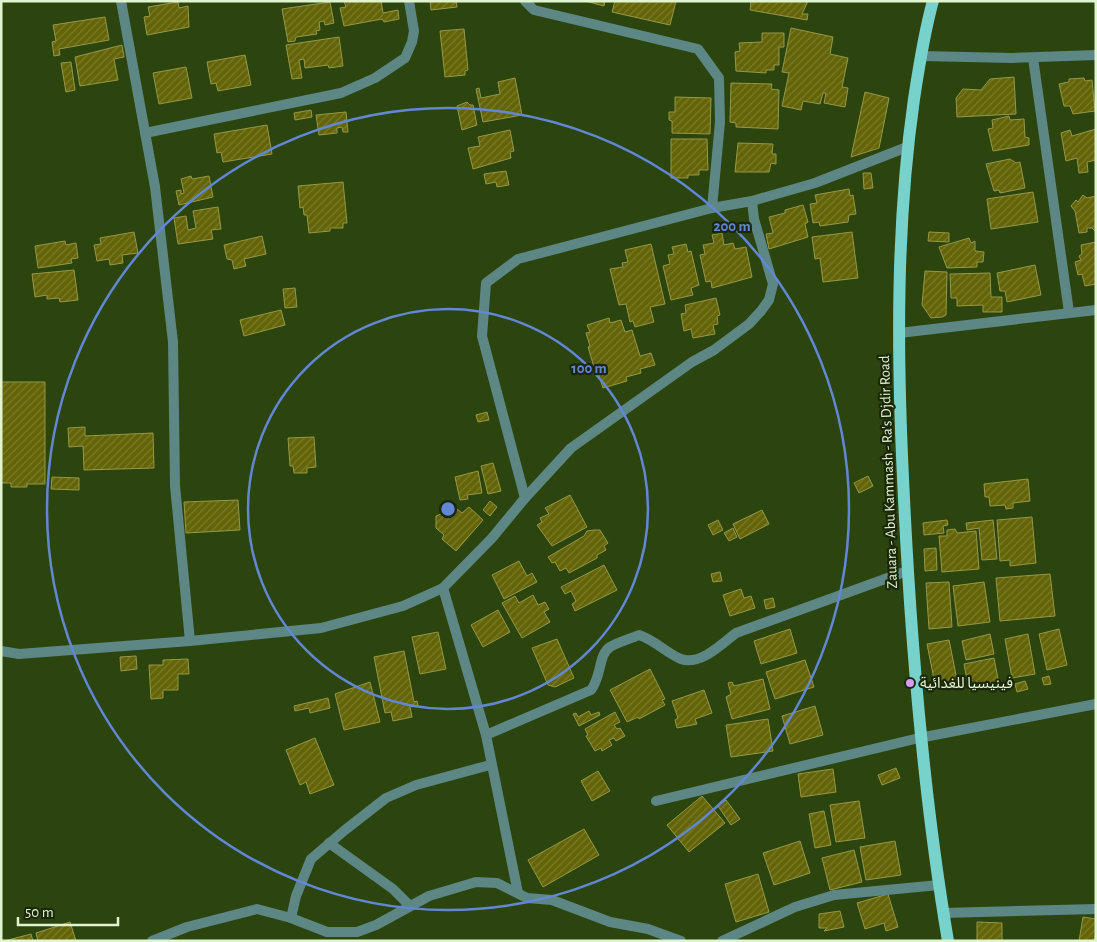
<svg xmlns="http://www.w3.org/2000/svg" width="1097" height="942" font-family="'Alegreya Sans','Noto Sans Arabic',sans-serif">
	<defs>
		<pattern id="building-hatch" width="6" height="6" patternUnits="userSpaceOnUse" patternTransform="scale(1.25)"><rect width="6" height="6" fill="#636407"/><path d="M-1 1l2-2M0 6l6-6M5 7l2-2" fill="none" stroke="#797b2a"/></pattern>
	</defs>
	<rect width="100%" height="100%" fill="#2c440e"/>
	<g fill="url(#building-hatch)" stroke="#969848">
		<polygon points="344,1 381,1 383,13 398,10 399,19 384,22 382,19 344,26 340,8 346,7"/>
		<polygon points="430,1 456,1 457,7 431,10"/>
		<polygon points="585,1 605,1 604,6"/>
		<polygon points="615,1 676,1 670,25 612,12"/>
		<polygon points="757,1 808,1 802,14 808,14 807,20 750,10 751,2"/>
		<polygon points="178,2 179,8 188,6 189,27 147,35 144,17 150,16 148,7"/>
		<polygon points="330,2 334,23 325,25 324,21 319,22 320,30 316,31 317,34 296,37 295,41 288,42 282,9"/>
		<polygon points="105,17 109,40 59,49 60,55 54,56 52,42 56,41 53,25"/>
		<polygon points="791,28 833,37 830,54 848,58 842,87 848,88 845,107 824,103 826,93 823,93 820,104 803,101 801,110 782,106 789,73 782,72"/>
		<polygon points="464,29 468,70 465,71 465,75 445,77 440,31"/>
		<polygon points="762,33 784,33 784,47 779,47 779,65 774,65 774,70 766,70 766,73 736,71 735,52 740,51 739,43 762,42"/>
		<polygon points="339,37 343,66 329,68 328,65 305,68 304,59 299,60 302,78 292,79 286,45"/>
		<polygon points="122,45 124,57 114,59 118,80 80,86 75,57"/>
		<polygon points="245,55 251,85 218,91 216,83 211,84 207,62"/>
		<polygon points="71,62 75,90 66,92 61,63"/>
		<polygon points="186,67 192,98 159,104 153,73"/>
		<polygon points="1014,77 1016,114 957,117 956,98 963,89 981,90 990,79"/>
		<polygon points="515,78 522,115 483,122 476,89 479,88 481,98 500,94 498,82"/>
		<polygon points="1084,78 1085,81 1092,80 1095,111 1073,114 1070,106 1064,106 1059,84 1069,82 1069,79"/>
		<polygon points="731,83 772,84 771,89 779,90 778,129 736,127 736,123 730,122"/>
		<polygon points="865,92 889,98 879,148 851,157"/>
		<polygon points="675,97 711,98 710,134 672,133 672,121 669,120 669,112 675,112"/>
		<polygon points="467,102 470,105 473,105 477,125 462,130 457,106"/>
		<polygon points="311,110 312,117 295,120 294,113"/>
		<polygon points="346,112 348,132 343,132 342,127 337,128 337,133 319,135 316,115"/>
		<polygon points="1009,116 1010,120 1024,119 1025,137 1029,138 1029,145 993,151 988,129 993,128 992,120"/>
		<polygon points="267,125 272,154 223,162 221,152 217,153 214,134"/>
		<polygon points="1096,129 1096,160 1087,162 1088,172 1079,173 1077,158 1066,161 1061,133 1070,130 1072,136"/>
		<polygon points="510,130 514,151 510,152 511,158 473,169 468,148 480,146 478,137"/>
		<polygon points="671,139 707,139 708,170 699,170 699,175 688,175 688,178 671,178"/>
		<polygon points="738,143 773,144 772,154 776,154 776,164 771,163 769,172 735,172"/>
		<polygon points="1010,159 1016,163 1020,162 1025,188 1000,193 999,190 994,191 986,164"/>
		<polygon points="506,171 509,185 497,187 496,182 486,184 484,174"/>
		<polygon points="863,173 871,173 873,188 864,189"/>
		<polygon points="191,176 192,179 209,176 213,197 179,205 176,191 181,190 181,194 184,193 181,179"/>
		<polygon points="343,182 347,223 343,223 343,228 330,228 330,231 309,233 307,215 304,215 303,207 300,208 298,186"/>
		<polygon points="849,189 850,196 853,195 856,214 849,215 848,222 820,226 819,222 813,223 810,204 817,203 815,195"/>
		<polygon points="1033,192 1038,222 991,229 987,199"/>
		<polygon points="1083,195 1087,198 1096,196 1096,232 1092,228 1087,228 1087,232 1079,233 1075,211 1071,206 1076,200 1078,202"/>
		<polygon points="803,205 808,222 805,224 808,237 769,249 766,234 773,233 769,217 785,213 785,210"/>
		<polygon points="218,207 221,229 211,230 213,239 178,244 174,218 186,216 188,230 196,228 193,211"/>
		<polygon points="134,232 138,253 122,255 123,263 110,265 109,259 97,261 94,245 101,244 100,238"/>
		<polygon points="852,232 858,278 823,282 820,258 815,259 812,237"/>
		<polygon points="929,232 949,233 949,242 928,241"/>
		<polygon points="722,233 724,245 733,243 735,249 746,247 752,277 712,288 711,281 706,282 700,255 705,254 703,245 714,243 712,235"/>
		<polygon points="262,236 266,254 244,259 246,266 234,269 232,260 227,259 224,245"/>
		<polygon points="969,238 971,243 975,241 975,251 984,252 983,262 977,262 977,267 947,268 939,247"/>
		<polygon points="65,241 66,245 76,243 78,258 71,259 72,263 38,268 35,246"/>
		<polygon points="1096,242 1096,284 1085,286 1082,274 1078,275 1075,262 1081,260 1079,256 1082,254 1081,245"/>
		<polygon points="651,244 665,304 650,307 654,322 635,327 633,321 630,322 626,304 619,305 610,269 623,267 622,263 628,262 625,250"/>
		<polygon points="686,244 688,252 691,251 699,285 691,288 693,295 671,300 663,266 670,264 668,255 674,254 672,247"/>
		<polygon points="1035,265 1041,295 1007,302 1005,291 1000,291 997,273"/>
		<polygon points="74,270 78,300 60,302 59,298 47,299 47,295 35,297 32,274"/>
		<polygon points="925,271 947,272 946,315 942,317 931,318 922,305"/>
		<polygon points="990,273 991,297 1002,297 1002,312 983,312 983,305 957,306 957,298 951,298 950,274"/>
		<polygon points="295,288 297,307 285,308 283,289"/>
		<polygon points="716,298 720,315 717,316 718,324 713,325 715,334 693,338 691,329 684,331 681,314 686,313 685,305"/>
		<polygon points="281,310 285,325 244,336 240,320"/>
		<polygon points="609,318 610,323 621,320 625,332 632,330 640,356 651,353 655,365 640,369 641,373 626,377 627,381 603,388 598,373 596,374 588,347 590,346 586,333 590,332 587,325"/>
		<polygon points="1,382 45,382 45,484 27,484 27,487 11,487 11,483 1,483"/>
		<polygon points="487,412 489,420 478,422 476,415"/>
		<polygon points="85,427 85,436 153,433 154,468 84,470 83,446 69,447 68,428"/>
		<polygon points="314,437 316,467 307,468 307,473 294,473 293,466 290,466 288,438"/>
		<polygon points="493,463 501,491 488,494 481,466"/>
		<polygon points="478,471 482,493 467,495 468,499 460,500 455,477"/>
		<polygon points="868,476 873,486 859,493 854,483"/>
		<polygon points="52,477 79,478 79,490 51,489"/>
		<polygon points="1028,479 1030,501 1013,503 1013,508 1006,509 1005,505 990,506 989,497 985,497 984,484"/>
		<polygon points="570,495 587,527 552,546 537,525 542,522 540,518 549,514 545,508"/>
		<polygon points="238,500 240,530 186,533 184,502"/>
		<polygon points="490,501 497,507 490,516 483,510"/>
		<polygon points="469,507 483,520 456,551 442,539 444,535 436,528 436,516 448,511 451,515 457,509 462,513"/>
		<polygon points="762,510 769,524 740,539 733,524"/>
		<polygon points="1032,517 1036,563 1010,566 1010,560 1000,561 997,520"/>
		<polygon points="718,520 723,530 713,535 708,525"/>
		<polygon points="947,520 948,525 943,526 944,533 924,535 923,523"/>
		<polygon points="993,520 997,559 982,560 979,528 967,530 966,523"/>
		<polygon points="733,528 737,537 729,541 724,533"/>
		<polygon points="955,529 957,533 976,531 979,569 942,572 939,536 947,536 947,530"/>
		<polygon points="594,530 600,530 608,543 604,546 606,550 597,555 597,558 569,573 566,568 560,571 555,562 552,563 548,557 584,536 587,531"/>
		<polygon points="936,548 937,570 925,571 924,549"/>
		<polygon points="519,561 527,576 532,573 537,582 504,599 492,575"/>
		<polygon points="604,565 617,590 575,611 572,604 576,601 571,591 565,594 561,587"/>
		<polygon points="720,572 722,581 713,582 711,574"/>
		<polygon points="1050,574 1055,616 1000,621 996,578"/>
		<polygon points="949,582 952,627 929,629 926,583"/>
		<polygon points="984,582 990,622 958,626 953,586"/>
		<polygon points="741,589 744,598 751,596 755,608 730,616 723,595"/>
		<polygon points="533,595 538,605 545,602 549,609 544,612 550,622 522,638 502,603 515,596 519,603"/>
		<polygon points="773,598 775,607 766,609 764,600"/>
		<polygon points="498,610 510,632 483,647 471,625"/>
		<polygon points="790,629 797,653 761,664 754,641"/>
		<polygon points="1059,629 1067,665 1047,670 1039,634"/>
		<polygon points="438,632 446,669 420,674 412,637"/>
		<polygon points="990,634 994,654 966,660 962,641"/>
		<polygon points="1028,634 1035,674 1012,678 1005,639"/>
		<polygon points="557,639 574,678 555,687 548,685 532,648"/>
		<polygon points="949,640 958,685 936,689 927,644"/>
		<polygon points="404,651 414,702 417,701 418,705 410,707 412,717 393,721 391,712 385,713 374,657"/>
		<polygon points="136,656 137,669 121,671 120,657"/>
		<polygon points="994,658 999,684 969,690 964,664"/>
		<polygon points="188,659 189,674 178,674 178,690 163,690 163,698 151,699 149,665 163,665 163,660"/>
		<polygon points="805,660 814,687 775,699 766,672"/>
		<polygon points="650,669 665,699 662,700 665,705 639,719 638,717 627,722 610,690"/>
		<polygon points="1049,676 1051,684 1044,685 1042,678"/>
		<polygon points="763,679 770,709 732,719 726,697 731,694 728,683 732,682 734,686"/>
		<polygon points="1025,681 1028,689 1017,692 1015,684"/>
		<polygon points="370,682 380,722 344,730 335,694"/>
		<polygon points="704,690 712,713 695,719 697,724 677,728 675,720 678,718 672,701"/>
		<polygon points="328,698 330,708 310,713 309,708 295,711 294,706"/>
		<polygon points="815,706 823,735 790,744 782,716"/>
		<polygon points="589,711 591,715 599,712 600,715 579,726 573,714 576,713 578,717"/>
		<polygon points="615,712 620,722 614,725 617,729 620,728 625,736 616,741 614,738 609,740 612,745 602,751 601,748 595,751 586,736 588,735 585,729"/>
		<polygon points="768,719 773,751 731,757 726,725"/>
		<polygon points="315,738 334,785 310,794 306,782 300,785 286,750"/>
		<polygon points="896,768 900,778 882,785 878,775"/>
		<polygon points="833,769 836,792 801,797 798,774"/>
		<polygon points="598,771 610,791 592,801 581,781"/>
		<polygon points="702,796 725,823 689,852 667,825"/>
		<polygon points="726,800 740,819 731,825 718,806"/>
		<polygon points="859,801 865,838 836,842 830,805"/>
		<polygon points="824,811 831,845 815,848 809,814"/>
		<polygon points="584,829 599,855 543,887 528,860"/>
		<polygon points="800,841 810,873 774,885 763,853"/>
		<polygon points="895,841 901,875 866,880 860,847"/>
		<polygon points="854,850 862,882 830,890 822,858"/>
		<polygon points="758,874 769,912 736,922 725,884"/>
		<polygon points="888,894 898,927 886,931 884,923 865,929 857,903"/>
		<polygon points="840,911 844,927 824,931 827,928 819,928 819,914"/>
		<polygon points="1083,917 1096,919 1095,941 1079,941"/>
		<polygon points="70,922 76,941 38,941 36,933"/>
		<polygon points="977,922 1002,923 1002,941 977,941"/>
		<polygon points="31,934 33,941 4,941"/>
	</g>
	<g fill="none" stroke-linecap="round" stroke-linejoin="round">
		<g stroke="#5d8784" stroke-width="10">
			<polyline points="121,1 155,187 173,342 175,486 190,641"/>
			<polyline points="525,1 534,10 698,49 719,78 720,122 712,208"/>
			<polyline points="921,56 1012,58 1096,55"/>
			<polyline points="1033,58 1069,312"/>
			<polyline points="145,133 341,93 375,78 405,58 412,42 414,31 409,1"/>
			<polyline points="899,333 1096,310"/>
			<polyline points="525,498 482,336 486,283 518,259 712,208 752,201"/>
			<polyline points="443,588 486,735 518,893"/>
			<polyline points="1,651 19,654 190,641 321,628 403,606 443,588 492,538 525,498 571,448 692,362 714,350 749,324 761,311 769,300 773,284 754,219 752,201 815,183 907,147"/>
			<path d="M486,735L591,690C602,676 598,655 610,647C618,642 630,639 639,635C655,640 666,653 681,659C700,666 722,644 736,633L907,571"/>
			<polyline points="656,801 919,738 1096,704"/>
			<polyline points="329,843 393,889 410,906"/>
			<polyline points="943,913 1096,909"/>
			<polyline points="291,918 296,896 311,859 345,830 386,798 416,785 490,765"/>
			<polyline points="152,941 187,927 257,909 291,918 327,932 357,932 376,925 429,896 476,882 497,883 527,898 552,900 610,922 648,929 681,941"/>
			<polyline points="722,941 795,907 834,895 939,885"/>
		</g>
		<path stroke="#77d2cc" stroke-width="12" d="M933,1C924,33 919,66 914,99C896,225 897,352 903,478C910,633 922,788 948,941"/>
	</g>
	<g fill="none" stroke="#6288d5" stroke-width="2.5">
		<circle cx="448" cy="509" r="200"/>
		<circle cx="448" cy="509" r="401"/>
	</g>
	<circle fill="#d49cfc" stroke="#1a270a" stroke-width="2" cx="910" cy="683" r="5"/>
	<g text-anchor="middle" stroke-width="4.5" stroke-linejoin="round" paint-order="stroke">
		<g font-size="15" fill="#e1f4d0" stroke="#1a270a">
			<text transform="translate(888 472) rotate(-92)" y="5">Zauara - Abu Kammash - Ra's Djdir Road</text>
		</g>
		<g font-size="15" fill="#e1f4d0" stroke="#1a270a" text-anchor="start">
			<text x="920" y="688">فينيسيا للغدائية</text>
		</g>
	</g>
	<circle cx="448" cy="509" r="8" fill="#6288d5" stroke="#1a270a" stroke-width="2.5"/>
	<g font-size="15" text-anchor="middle" font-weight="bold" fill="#6288d5" stroke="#1a270a" stroke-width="4.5" stroke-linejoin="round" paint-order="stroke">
		<text x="732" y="231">200 m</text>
		<text x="589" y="373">100 m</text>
	</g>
	<rect width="1097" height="942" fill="none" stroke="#e1f4d0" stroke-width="5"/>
	<path d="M18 917v8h100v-8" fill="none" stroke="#e1f4d0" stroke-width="2.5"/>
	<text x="25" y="917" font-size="15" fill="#e1f4d0" stroke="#1a270a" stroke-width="4" paint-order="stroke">50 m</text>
</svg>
